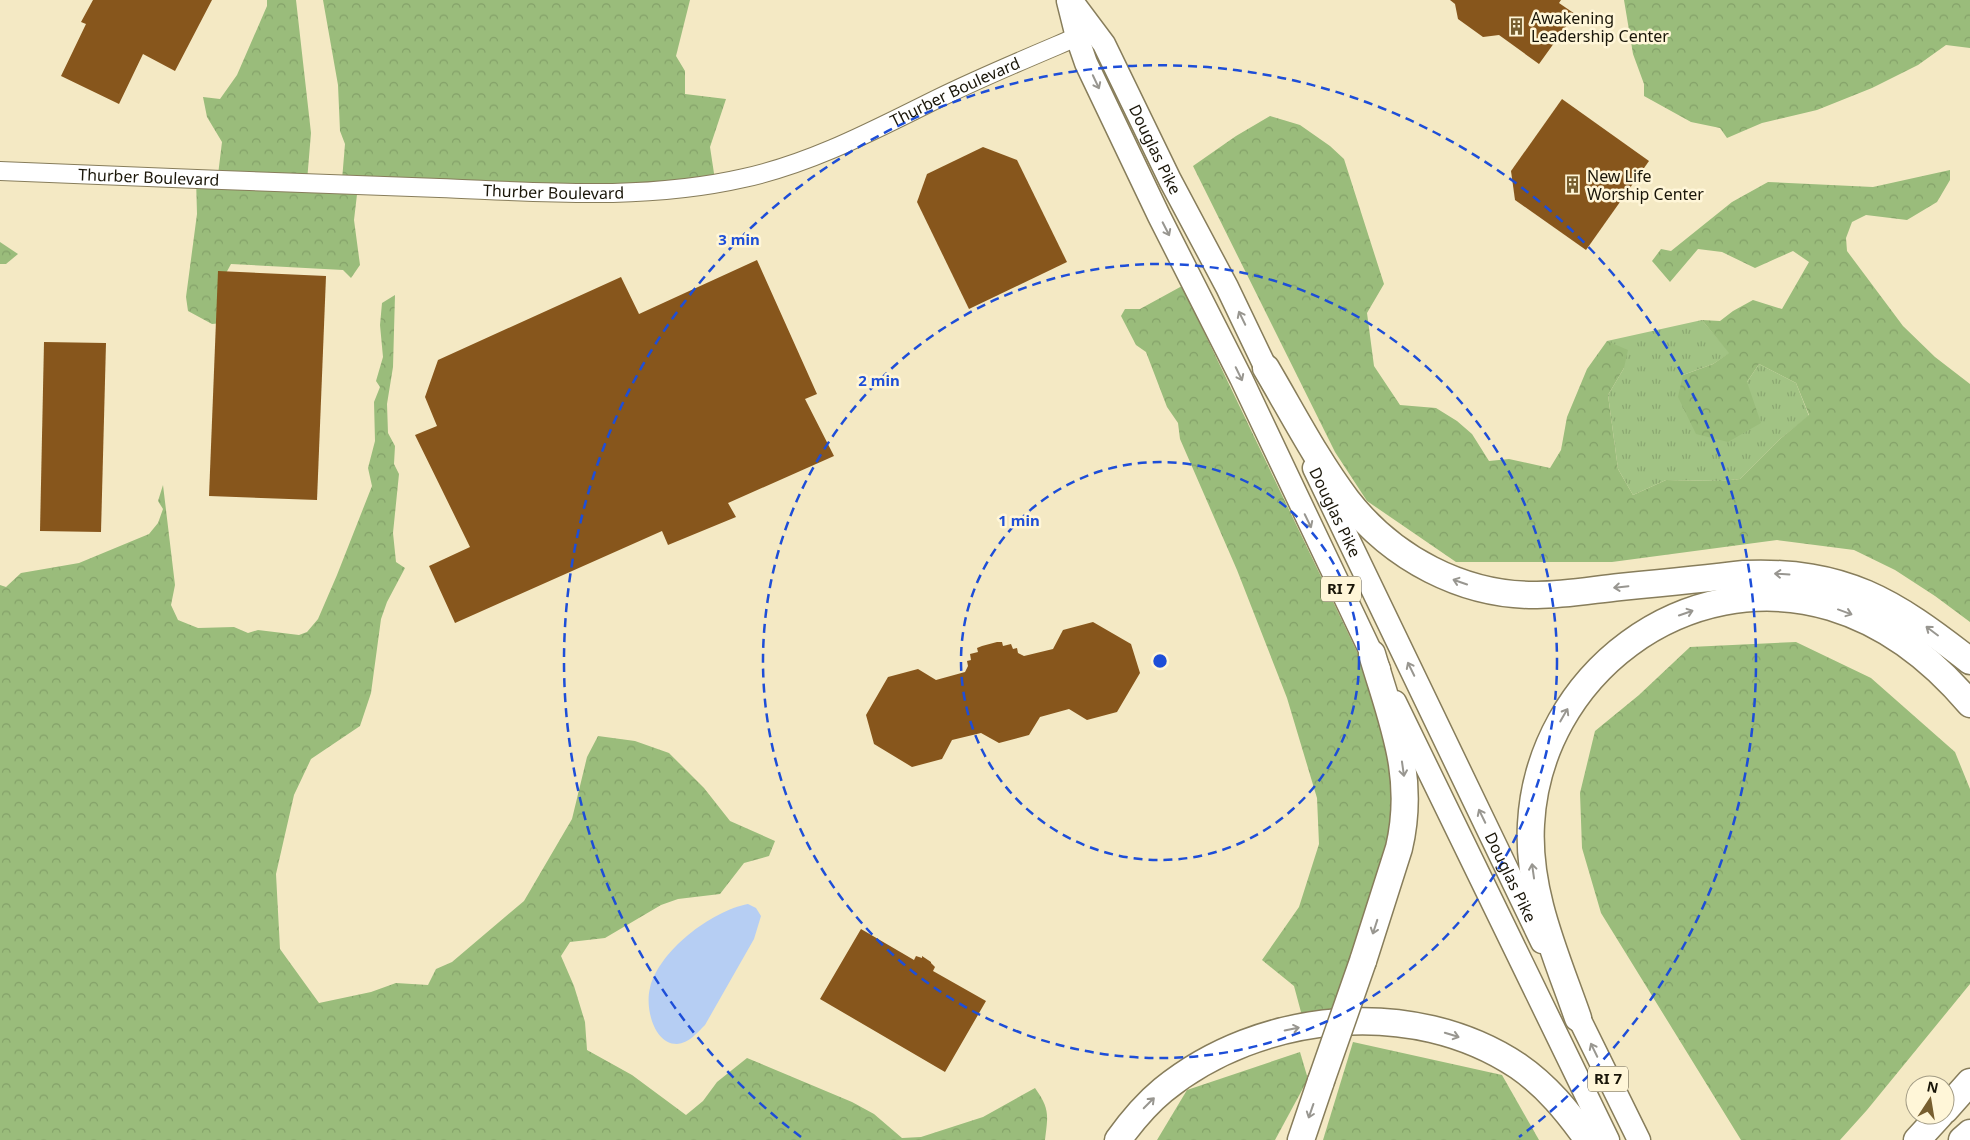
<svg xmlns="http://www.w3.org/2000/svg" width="1970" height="1140" font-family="'Noto Sans',sans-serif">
	<defs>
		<pattern id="grass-tufts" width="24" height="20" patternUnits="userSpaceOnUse" patternTransform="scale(1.25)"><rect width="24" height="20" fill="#a2c384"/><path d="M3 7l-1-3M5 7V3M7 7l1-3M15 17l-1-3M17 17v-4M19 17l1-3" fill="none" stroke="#8ba771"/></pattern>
		<pattern id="forest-crowns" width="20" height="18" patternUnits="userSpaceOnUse" patternTransform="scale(1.25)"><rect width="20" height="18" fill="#9abc7b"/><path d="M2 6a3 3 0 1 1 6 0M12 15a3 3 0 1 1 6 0" fill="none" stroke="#84a169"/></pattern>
	</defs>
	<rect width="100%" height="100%" fill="#f4e9c4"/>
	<polygon fill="url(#grass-tufts)" points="1702,320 1730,353 1713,364 1683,375 1747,382 1759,364 1796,383 1809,416 1780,439 1740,479 1721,481 1666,480 1633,495 1618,469 1608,395 1624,368 1607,341"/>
	<g fill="url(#forest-crowns)">
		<polygon points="267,0 296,0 311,133 307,181 342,180 345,144 340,131 338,85 323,0 690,0 676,56 685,71 685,94 726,99 710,147 715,180 692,185 358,186 354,220 360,265 351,278 343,270 231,264 225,275 223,323 212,324 188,311 186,297 197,214 196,178 218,175 222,142 207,117 203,97 220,99 237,75 267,6"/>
		<polygon points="1624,0 1970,0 1970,48 1946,45 1918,65 1872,88 1817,110 1762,123 1727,138 1720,128 1691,122 1644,96 1644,84 1633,54"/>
		<polygon points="1270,116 1300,125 1330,146 1344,159 1384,284 1367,313 1374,366 1400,405 1436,408 1457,421 1472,434 1489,461 1509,459 1550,468 1561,450 1567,417 1587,369 1607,341 1628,350 1624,368 1608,395 1618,469 1633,495 1666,480 1721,481 1740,479 1780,439 1809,415 1796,383 1759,364 1747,382 1761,423 1728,442 1696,434 1678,397 1683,375 1713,364 1729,353 1702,320 1720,321 1733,311 1753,300 1782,309 1809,262 1793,251 1755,268 1722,252 1698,249 1670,282 1652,261 1661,249 1671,251 1732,202 1768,182 1873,187 1950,170 1950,180 1937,202 1907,220 1866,215 1852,222 1846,238 1847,251 1903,326 1935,357 1970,384 1970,622 1935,596 1895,570 1854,550 1777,540 1612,562 1456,562 1367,501 1335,452 1193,166 1236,136"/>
		<polygon points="0,242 18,254 6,264 0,264"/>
		<polygon points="1182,286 1383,706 1403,786 1339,1023 1305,1027 1294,986 1262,960 1299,907 1319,844 1317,798 1287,698 1237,570 1180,439 1178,423 1167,407 1146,352 1136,345 1121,316 1125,309 1140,309"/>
		<path d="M395,295L393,367L387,404L388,433L395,446L394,464L399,474L393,533L396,562L405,568L387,602L381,619L371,693L360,726L311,759L294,795L276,874L280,949L319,1003L371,992L396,983L428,985L436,969L452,962L524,901L572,819L587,757L598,736L635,741L669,753L704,788L730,821L775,841L769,856L744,863L720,894L678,899L661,905L605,938L570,942L561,956L574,986L585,1022L587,1050L632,1075L686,1115L703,1101L717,1082L747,1058L852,1102L874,1114L902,1138L921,1137L983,1117L1035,1088C1050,1109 1048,1115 1045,1140H0V585L6,587L21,573L79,563L149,534L158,523L163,509L158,501L163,485L175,585L171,605L178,620L198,628L234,627L248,633L258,630L299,635L307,632L318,619L337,575L372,486L368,468L375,441L374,402L380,387L376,381L383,357L380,325L382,303Z"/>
		<polygon points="1796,642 1871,678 1955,752 1970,789 1970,984 1867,1110 1840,1140 1741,1140 1601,913 1582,848 1580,793 1595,731 1639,695 1690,647"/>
		<polygon points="1353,1042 1502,1075 1539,1140 1323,1140"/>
		<polygon points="1300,1052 1308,1079 1275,1140 1157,1140 1187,1090"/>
	</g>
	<path fill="#b6cef3" d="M748,904L756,908L761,916L754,939L705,1025C697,1033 689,1043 677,1044C653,1044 645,1006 650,988C659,951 711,911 748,904Z"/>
	<g fill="#87561c">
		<polygon points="93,0 212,0 175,71 143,54 119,104 61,76 86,24 81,22"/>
		<polygon points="1450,0 1561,0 1559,3 1575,14 1539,64 1499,35 1483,37 1458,19 1455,4"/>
		<polygon points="1562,99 1649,161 1586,250 1515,200 1511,171"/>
		<polygon points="983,147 1017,160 1067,262 969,309 917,202 927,174"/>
		<polygon points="757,260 817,394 805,399 834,456 728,503 736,517 668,545 662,531 455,623 429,566 470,547 415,435 437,426 425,397 438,360 621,277 639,314"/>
		<polygon points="218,271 326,276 317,500 209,496"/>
		<polygon points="44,342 106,343 101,532 40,531"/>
		<polygon points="1093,622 1131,644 1140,673 1117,712 1087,720 1069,709 1040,717 1029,735 999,743 981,733 952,740 942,759 912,767 874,744 866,715 888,677 918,669 936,680 965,672 968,666 967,661 971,660 970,654 978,652 977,648 982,646 997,642 1002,642 1003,646 1011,644 1013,649 1017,648 1018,653 1024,656 1053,649 1063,630"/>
		<polygon points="861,929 914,960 916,956 922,958 922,956 931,962 931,963 935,967 933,971 986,1001 945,1072 820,999"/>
	</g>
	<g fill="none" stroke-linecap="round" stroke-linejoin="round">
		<defs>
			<g id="minor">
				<path id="s1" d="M0,171C146,177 293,183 439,188C541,192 644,201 744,178C813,163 876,129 939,98C984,76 1030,57 1077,37"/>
			</g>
			<g id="major">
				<path id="s2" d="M1071,0L1104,44L1170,180L1227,287L1273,383"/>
				<polyline points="1068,1 1077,37 1086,63 1159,216 1241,378 1379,669"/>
				<path id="s3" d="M1314,468L1542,942"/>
				<polyline points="1395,702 1608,1140"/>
				<polyline points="1571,1002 1639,1140"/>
			</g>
			<g id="highway">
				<path d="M1266,368C1292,412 1316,459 1347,500C1392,558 1463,596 1537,595C1564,595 1592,590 1620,587C1661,583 1702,579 1744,574C1845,570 1893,601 1970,661"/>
				<path d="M1363,961L1399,848C1416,776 1392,722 1372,654"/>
				<path d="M1578,1018C1556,955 1527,892 1531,824C1539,675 1685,564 1831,607C1887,624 1933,660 1970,704"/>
				<polyline points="1945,1110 1970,1082"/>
				<path d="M1118,1140C1131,1122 1146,1104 1163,1090C1260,1011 1413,996 1518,1066C1547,1086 1568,1112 1588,1140"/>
				<polyline points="1301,1140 1321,1081"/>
				<polyline points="1917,1140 1940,1115"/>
				<polyline points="1962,1140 1970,1133"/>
			</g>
		</defs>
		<use href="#minor" stroke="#877d5b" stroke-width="20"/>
		<use href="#major" stroke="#877d5b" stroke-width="25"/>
		<use href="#highway" stroke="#877d5b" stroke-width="29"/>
		<use href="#minor" stroke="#fff" stroke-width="18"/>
		<use href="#major" stroke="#fff" stroke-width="22"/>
		<use href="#highway" stroke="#fff" stroke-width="26"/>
		<defs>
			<polyline id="highway-bridge" points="1321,1081 1363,961"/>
		</defs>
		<use href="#highway-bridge" stroke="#877d5b" stroke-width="29" stroke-linecap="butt"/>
		<use href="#highway-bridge" stroke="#fff" stroke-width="26"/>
	</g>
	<defs><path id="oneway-shaft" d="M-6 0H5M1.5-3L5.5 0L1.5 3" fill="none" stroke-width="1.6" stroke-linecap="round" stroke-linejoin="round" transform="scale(1.25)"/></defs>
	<g stroke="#989690">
		<use href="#oneway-shaft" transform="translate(1096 82) rotate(65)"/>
		<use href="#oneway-shaft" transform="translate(1166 229) rotate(63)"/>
		<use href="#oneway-shaft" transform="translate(1242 318) rotate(-116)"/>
		<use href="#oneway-shaft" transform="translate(1239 374) rotate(64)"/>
		<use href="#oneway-shaft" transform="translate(1308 521) rotate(64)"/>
		<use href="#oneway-shaft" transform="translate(1782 574) rotate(-177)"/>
		<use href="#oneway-shaft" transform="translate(1460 582) rotate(-161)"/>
		<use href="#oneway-shaft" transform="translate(1621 587) rotate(174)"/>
		<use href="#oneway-shaft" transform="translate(1845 612) rotate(20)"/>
		<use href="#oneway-shaft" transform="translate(1686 613) rotate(-19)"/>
		<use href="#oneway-shaft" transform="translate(1932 631) rotate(-143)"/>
		<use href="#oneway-shaft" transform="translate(1411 669) rotate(-116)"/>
		<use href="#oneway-shaft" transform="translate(1564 715) rotate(-60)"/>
		<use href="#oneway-shaft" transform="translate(1403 769) rotate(82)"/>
		<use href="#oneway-shaft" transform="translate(1482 816) rotate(-116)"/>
		<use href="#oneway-shaft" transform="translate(1533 871) rotate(-98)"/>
		<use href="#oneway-shaft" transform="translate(1375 927) rotate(108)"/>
		<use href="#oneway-shaft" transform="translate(1292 1029) rotate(-12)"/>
		<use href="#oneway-shaft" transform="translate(1452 1035) rotate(17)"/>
		<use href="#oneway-shaft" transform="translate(1594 1050) rotate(-116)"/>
		<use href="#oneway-shaft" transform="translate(1149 1103) rotate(-45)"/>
		<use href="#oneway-shaft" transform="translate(1311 1111) rotate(109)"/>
	</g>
	<g fill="none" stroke="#1d4ed8" stroke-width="2.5" stroke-dasharray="9 6">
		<circle cx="1160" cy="661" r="199"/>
		<circle cx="1160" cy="661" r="397"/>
		<path d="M801 1137A596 596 0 1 1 1519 1137"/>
	</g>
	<defs>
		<symbol id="building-bare" viewBox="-9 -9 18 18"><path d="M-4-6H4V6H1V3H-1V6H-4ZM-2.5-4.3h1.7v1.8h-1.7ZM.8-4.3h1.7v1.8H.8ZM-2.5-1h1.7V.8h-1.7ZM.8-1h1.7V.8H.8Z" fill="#775e2f" stroke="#fff6d8" stroke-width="2.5" paint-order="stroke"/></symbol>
	</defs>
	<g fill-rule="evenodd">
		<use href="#building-bare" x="1504" y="14" width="25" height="25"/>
		<use href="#building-bare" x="1560" y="172" width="25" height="25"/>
	</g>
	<g text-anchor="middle" stroke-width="5" stroke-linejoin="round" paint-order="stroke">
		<g fill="#fff6d8" stroke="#5f5947" stroke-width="1">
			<rect x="1321" y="576.5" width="40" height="25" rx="4"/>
			<rect x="1588" y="1066.5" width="40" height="25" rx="4"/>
		</g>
		<g font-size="15" font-weight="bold" fill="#1a1609">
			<text x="1341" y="594">RI 7</text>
			<text x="1608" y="1084">RI 7</text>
		</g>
		<g font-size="16" fill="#1a1609" stroke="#fff6d8" text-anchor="start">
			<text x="1531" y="24">Awakening<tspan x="1531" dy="18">Leadership Center</tspan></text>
			<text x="1587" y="182">New Life<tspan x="1587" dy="18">Worship Center</tspan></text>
		</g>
		<g font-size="16" fill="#1a1609" stroke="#fff6d8">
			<text dy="6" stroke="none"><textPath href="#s1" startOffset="974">Thurber Boulevard</textPath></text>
			<text dy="6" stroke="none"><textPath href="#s2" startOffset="172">Douglas Pike</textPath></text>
			<text dy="6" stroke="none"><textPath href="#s1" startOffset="149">Thurber Boulevard</textPath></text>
			<text dy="6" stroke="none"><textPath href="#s1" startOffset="554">Thurber Boulevard</textPath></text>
			<text dy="6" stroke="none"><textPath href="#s3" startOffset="49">Douglas Pike</textPath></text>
			<text dy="6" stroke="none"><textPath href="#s3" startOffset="454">Douglas Pike</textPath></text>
		</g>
	</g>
	<circle cx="1160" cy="661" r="8" fill="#1d4ed8" stroke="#fff6d8" stroke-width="2.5"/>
	<g font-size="15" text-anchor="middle" font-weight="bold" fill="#1d4ed8" stroke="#fff6d8" stroke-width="5" stroke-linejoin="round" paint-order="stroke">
		<text x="739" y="245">3 min</text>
		<text x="879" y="386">2 min</text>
		<text x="1019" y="526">1 min</text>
	</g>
	<g transform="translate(1930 1100) rotate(12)"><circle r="24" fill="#fff6d8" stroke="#a39c85"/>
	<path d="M0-4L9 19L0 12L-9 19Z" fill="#775e2f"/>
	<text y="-8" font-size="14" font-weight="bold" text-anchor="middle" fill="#1a1609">N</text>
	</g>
</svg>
